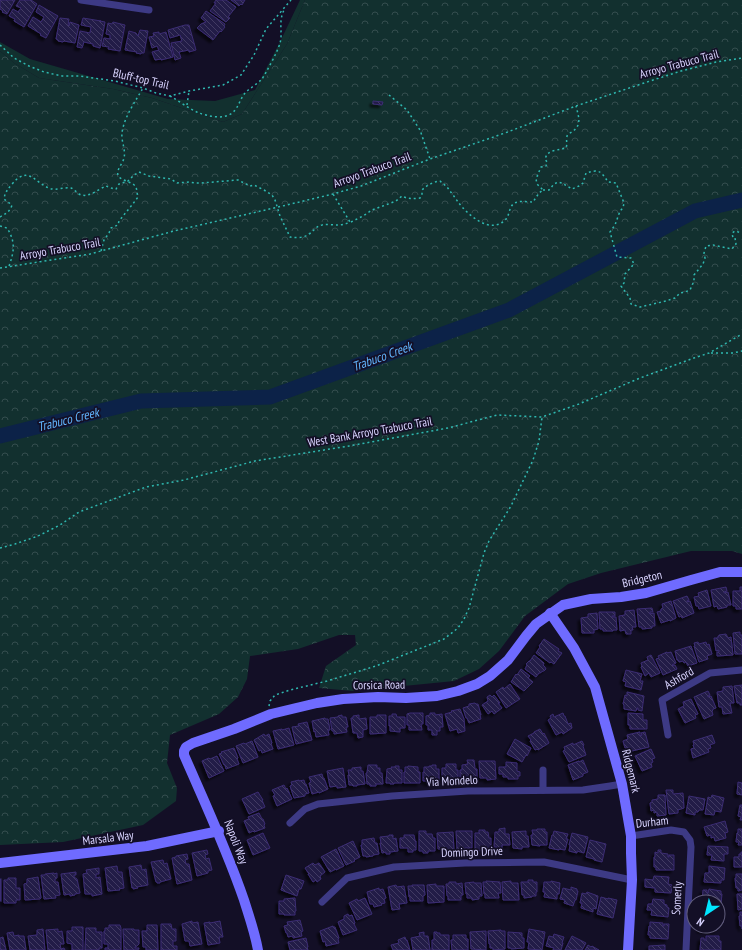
<svg xmlns="http://www.w3.org/2000/svg" width="742" height="950" font-family="'PT Sans Narrow',sans-serif">
	<defs>
		<pattern id="park-crowns" width="20" height="18" patternUnits="userSpaceOnUse"><rect width="20" height="18" fill="#12302f"/><path d="M2 6a3 3 0 1 1 6 0M12 15a3 3 0 1 1 6 0" fill="none" stroke="#344d4e"/></pattern>
		<pattern id="building-back-hatch" width="6" height="6" patternUnits="userSpaceOnUse"><rect width="6" height="6" fill="#241b47"/><path d="M-1 5l2 2M0 0l6 6M5-1l2 2" fill="none" stroke="#433b63"/></pattern>
		<filter id="shadow"><feDropShadow dx="-3" dy="3" stdDeviation="1" flood-color="#0009"/></filter>
	</defs>
	<rect width="100%" height="100%" fill="#130f26"/>
	<polygon fill="#12302f" points="300,0 305,0 287,44 242,114 223,122 152,98 113,89 39,78 14,63 0,51 0,42 30,59 168,99 215,101 255,90 280,42"/>
	<polygon fill="url(#park-crowns)" points="305,0 742,0 742,554 732,551 691,551 601,573 568,584 525,616 499,651 479,669 454,681 353,691 319,688 326,666 356,645 355,635 339,635 298,649 250,656 247,679 238,697 219,714 170,735 167,763 177,788 176,801 143,825 63,842 0,845 0,51 14,63 39,78 113,89 152,98 223,122 242,114 287,44"/>
	<g fill="none" stroke-linecap="round" stroke-linejoin="round">
		<polyline stroke="#0c2248" stroke-width="15" points="0,436 141,401 270,397 509,310 695,211 742,200"/>
	</g>
	<g fill="url(#building-back-hatch)" stroke="#3b2d73" filter="url(#shadow)">
		<polygon points="0,0 15,0 7,14 2,12 3,11 0,9"/>
		<polygon points="20,0 31,0 37,4 24,27 14,21 15,19 9,16 13,9 18,12 21,8 16,6"/>
		<polygon points="216,0 226,0 236,7 228,17 230,18 226,22 210,11 216,3 214,3"/>
		<polygon points="231,0 245,0 242,5 241,4 239,6"/>
		<polygon points="39,5 58,16 46,38 40,35 41,34 28,26 33,17 41,22 44,17 36,12"/>
		<polygon points="206,11 225,24 224,26 225,27 221,32 220,31 213,40 197,28 201,24 206,22 201,18"/>
		<polygon points="60,18 69,19 68,25 69,26 70,22 79,25 75,43 64,41 63,42 58,41 58,40 56,39"/>
		<polygon points="83,18 101,21 100,21 105,22 100,48 93,46 93,44 84,42 82,48 77,47 80,31 90,33 91,27 81,25"/>
		<polygon points="113,22 125,25 120,51 108,49 109,47 102,46 104,38 110,39 110,35 106,34 108,23 112,24"/>
		<polygon points="185,25 189,25 196,50 189,52 189,50 179,52 181,58 175,60 171,43 182,41 180,35 170,38 168,30"/>
		<polygon points="140,30 148,31 144,53 141,53 141,54 136,53 137,52 125,50 129,31 136,33 138,36"/>
		<polygon points="159,32 159,34 166,32 173,57 161,60 161,59 155,60 152,52 159,50 157,46 152,48 149,37 154,36 153,33"/>
		<polygon points="373,101 383,102 382,105 373,104"/>
		<polygon points="726,587 727,591 724,592 724,593 728,592 731,605 727,605 727,607 718,609 717,606 714,607 711,590"/>
		<polygon points="740,587 742,587 742,609 736,609 736,606 733,606 733,591 740,591"/>
		<polygon points="707,590 711,606 699,609 698,606 696,606 694,597 699,596 698,593"/>
		<polygon points="687,596 689,600 687,601 687,602 690,601 694,613 682,618 681,616 679,617 673,601"/>
		<polygon points="671,601 676,618 670,621 670,620 661,623 657,612 661,611 661,609 663,608 662,604"/>
		<polygon points="652,608 653,612 650,612 650,614 654,613 655,626 652,626 652,628 642,629 642,627 639,627 637,609"/>
		<polygon points="634,610 636,627 632,627 633,630 631,630 631,634 626,634 625,630 620,631 619,616 625,615 625,611"/>
		<polygon points="599,612 615,612 615,616 612,616 612,617 616,617 617,630 613,630 613,631 603,631 603,629 600,629"/>
		<polygon points="597,613 598,629 594,630 594,633 582,633 581,618 588,617 588,614"/>
		<polygon points="740,632 740,635 742,635 742,654 735,654 733,633"/>
		<polygon points="726,634 728,638 731,637 733,655 717,656 717,652 719,652 719,650 716,651 714,638 718,638 718,636 719,636 719,635"/>
		<polygon points="544,639 559,649 558,651 562,653 554,664 551,662 550,663 536,653 540,647 539,646"/>
		<polygon points="698,642 699,644 706,642 707,645 709,644 712,654 707,656 708,659 699,662 694,646 695,646 694,643"/>
		<polygon points="691,646 697,663 688,666 686,662 684,663 683,661 679,662 678,660 677,660 675,651"/>
		<polygon points="667,652 667,653 671,652 676,663 672,665 673,666 675,665 677,669 663,675 656,659 659,658 658,656"/>
		<polygon points="534,655 544,663 543,665 545,667 546,669 544,671 543,671 540,673 539,673 536,677 525,669 527,665 526,664 529,661 530,661"/>
		<polygon points="651,655 660,673 651,677 649,673 645,676 641,667 642,666 641,663 648,660 647,657"/>
		<polygon points="521,669 530,676 528,678 533,682 524,691 511,682 516,674 517,675"/>
		<polygon points="626,670 642,674 640,681 643,681 641,690 625,686 626,682 623,681"/>
		<polygon points="510,684 520,699 506,708 496,692 503,687 504,689"/>
		<polygon points="742,685 742,705 740,705 740,703 737,703 734,686"/>
		<polygon points="732,686 734,703 730,703 732,713 723,714 722,707 719,707 717,692 723,691 723,687"/>
		<polygon points="708,691 710,695 708,696 708,697 711,696 716,708 713,709 713,710 712,711 713,715 704,719 694,697"/>
		<polygon points="627,692 644,696 642,711 638,710 638,708 637,708 636,711 624,709 624,705 623,704 625,695 627,696"/>
		<polygon points="490,695 492,697 494,695 500,703 498,703 502,708 494,714 492,711 488,714 482,705 488,701 487,697"/>
		<polygon points="691,699 698,714 695,715 696,718 685,723 678,709 684,706 683,702"/>
		<polygon points="475,703 476,704 478,704 481,715 480,715 481,719 469,723 467,718 466,718 463,708 469,706 469,704"/>
		<polygon points="460,709 464,719 465,731 458,733 457,729 450,731 445,714 452,712 451,711"/>
		<polygon points="410,713 423,713 423,724 421,724 422,730 409,730 409,725 407,725 407,714"/>
		<polygon points="430,713 435,713 435,715 442,714 443,727 440,727 440,731 437,731 437,735 432,735 432,730 428,730 428,725 426,725 426,716 430,715"/>
		<polygon points="563,713 564,716 565,716 568,724 571,723 572,728 563,734 562,732 556,735 548,720 551,718 550,716 553,714 554,717"/>
		<polygon points="628,713 643,714 643,720 647,720 647,729 630,729 630,725 628,725"/>
		<polygon points="392,714 396,714 397,717 405,717 405,728 400,728 400,732 390,731 390,726 389,726 389,716 392,716"/>
		<polygon points="342,715 342,717 346,717 348,727 346,727 347,732 334,734 334,731 332,731 330,718 338,717 338,716"/>
		<polygon points="359,715 359,719 366,718 367,729 363,730 363,737 358,738 357,733 353,733 351,718 353,718 353,716"/>
		<polygon points="377,715 386,715 386,733 370,734 370,717 377,717"/>
		<polygon points="325,718 325,719 328,719 330,730 328,730 329,735 316,737 315,731 314,732 312,721"/>
		<polygon points="307,722 312,740 296,744 292,727 299,726 298,724"/>
		<polygon points="289,728 294,745 278,749 273,731 282,729 282,730"/>
		<polygon points="540,729 543,734 544,733 549,743 538,750 537,749 535,750 530,741 531,740 528,736 534,733 534,732"/>
		<polygon points="640,732 640,736 642,735 641,733 645,732 649,747 632,751 631,748 625,748 623,741 628,739 627,735"/>
		<polygon points="264,734 265,736 269,734 272,743 271,744 273,749 262,753 261,750 259,751 254,740"/>
		<polygon points="712,735 715,743 710,745 711,748 708,749 709,752 693,758 691,749 694,748 693,745 694,745 693,741"/>
		<polygon points="515,739 531,748 527,756 526,755 522,762 507,754"/>
		<polygon points="252,741 258,757 243,763 236,746 244,743 245,744"/>
		<polygon points="582,741 584,745 583,746 586,755 569,762 563,751 565,750 564,747 573,743 573,745"/>
		<polygon points="234,748 238,758 237,759 239,764 226,769 225,765 224,765 219,754 222,753 221,752"/>
		<polygon points="651,749 655,758 652,759 653,762 651,763 652,767 642,771 635,756"/>
		<polygon points="217,756 224,771 209,778 202,761 209,758 210,759"/>
		<polygon points="467,760 474,760 475,769 477,769 477,781 474,781 474,782 460,781 460,770 462,770 462,765 468,764"/>
		<polygon points="583,760 588,772 583,774 583,776 573,780 568,765 579,761 579,762"/>
		<polygon points="479,761 495,761 496,779 487,780 487,778 480,778"/>
		<polygon points="506,762 517,763 517,771 520,772 520,776 518,776 518,779 508,779 508,777 503,777 503,774 499,774 499,767 506,767"/>
		<polygon points="446,764 456,764 456,770 458,770 458,780 455,780 455,782 450,782 449,777 442,778 442,768 446,768"/>
		<polygon points="368,765 377,765 377,768 380,768 380,773 382,773 383,784 376,784 376,786 370,786 370,784 367,784 366,773 367,773"/>
		<polygon points="432,765 436,765 436,769 439,769 439,782 432,782 432,783 427,783 427,781 423,781 423,772 424,772 424,767 429,767 429,766 432,766"/>
		<polygon points="395,766 399,766 399,770 402,770 402,783 394,783 394,784 390,784 390,783 386,783 387,769 392,768 391,767 395,767"/>
		<polygon points="408,766 418,767 418,772 420,772 420,783 404,783 404,772 405,772 405,767 408,767"/>
		<polygon points="361,767 361,771 363,771 365,784 357,785 357,786 353,786 352,785 349,785 348,775 349,775 348,770 352,770 352,768"/>
		<polygon points="343,768 346,787 337,788 337,786 330,787 327,771"/>
		<polygon points="322,774 323,778 324,778 328,789 319,793 319,792 312,794 309,783 311,782 309,777"/>
		<polygon points="299,780 299,781 304,780 305,784 306,784 309,793 305,794 305,796 294,798 290,786 292,785 291,782"/>
		<polygon points="738,782 742,783 742,795 737,794"/>
		<polygon points="284,785 286,789 287,788 292,799 277,806 273,796 275,795 272,790"/>
		<polygon points="666,790 673,790 673,794 683,793 684,808 678,810 678,813 669,814"/>
		<polygon points="258,792 263,800 262,800 265,807 249,814 242,799"/>
		<polygon points="658,795 665,795 666,815 657,816 657,812 654,813 654,810 651,811 650,803 652,802 652,800 658,799"/>
		<polygon points="712,795 724,798 721,812 715,811 714,815 705,814 708,797 711,798"/>
		<polygon points="689,796 705,799 703,810 699,810 698,812 695,812 695,815 686,813"/>
		<polygon points="740,805 742,805 742,820 740,820 741,817 738,816"/>
		<polygon points="259,813 262,819 263,819 265,824 264,825 265,828 254,832 253,831 249,833 244,821 249,819 248,817"/>
		<polygon points="725,821 728,832 725,833 726,838 715,841 714,837 711,838 711,835 707,836 704,827"/>
		<polygon points="505,828 505,834 509,834 510,845 502,845 502,849 497,849 497,847 494,847 495,832 499,832 499,829"/>
		<polygon points="537,829 545,829 545,832 547,832 547,845 540,845 540,846 532,845 531,835 533,835 532,830 537,830"/>
		<polygon points="738,829 742,829 742,845 738,845 739,842 736,842 737,833 738,833"/>
		<polygon points="479,830 485,830 485,832 488,832 489,838 491,838 491,849 484,849 484,850 478,851 478,849 475,849 475,833 479,833"/>
		<polygon points="419,831 426,831 426,834 432,834 433,838 435,838 435,851 428,851 428,853 423,853 423,851 419,851"/>
		<polygon points="456,831 472,831 472,848 465,848 465,850 457,850"/>
		<polygon points="526,831 526,836 528,836 529,847 522,847 522,849 513,848 512,832"/>
		<polygon points="554,831 568,834 566,839 568,839 565,850 559,849 559,850 549,848 552,835 553,835"/>
		<polygon points="453,832 454,850 445,851 445,849 438,849 437,833"/>
		<polygon points="263,833 270,848 253,855 247,840"/>
		<polygon points="572,833 588,837 584,853 577,851 577,853 569,851 570,845 569,845"/>
		<polygon points="389,835 393,835 393,839 396,838 398,851 390,852 390,854 386,854 386,852 382,853 380,843 381,843 380,837 389,836"/>
		<polygon points="404,835 414,835 415,841 416,841 416,850 413,850 413,852 408,852 408,848 400,848 400,838 404,838"/>
		<polygon points="374,838 375,843 377,843 379,854 373,855 373,856 366,857 366,856 363,856 361,845 362,845 362,840"/>
		<polygon points="590,840 606,844 602,862 594,860 594,859 586,857"/>
		<polygon points="353,841 360,857 354,860 355,861 346,865 338,848"/>
		<polygon points="708,846 728,847 728,854 724,854 724,861 711,860 712,855 707,855"/>
		<polygon points="336,849 344,866 336,870 336,869 330,872 321,857"/>
		<polygon points="207,850 208,854 205,855 206,859 209,858 212,870 208,871 208,873 197,876 192,853"/>
		<polygon points="658,850 661,850 661,853 668,854 668,857 669,857 669,855 674,855 674,870 656,870 656,867 654,867 654,857 655,857 655,852 658,853"/>
		<polygon points="741,852 742,852 742,867 734,867 734,857 739,857 739,854 741,854"/>
		<polygon points="187,854 188,859 185,860 186,864 189,864 192,880 177,884 172,858 176,857 176,856"/>
		<polygon points="163,860 164,864 167,863 171,879 160,882 160,883 157,883 157,882 156,882 151,862"/>
		<polygon points="313,863 315,865 319,863 325,872 320,876 321,879 317,882 316,880 313,882 308,874 309,874 305,868"/>
		<polygon points="141,865 142,870 146,869 148,885 137,887 138,888 133,889 133,887 132,888 129,867"/>
		<polygon points="117,866 118,872 122,872 124,888 119,889 120,890 108,891 105,868"/>
		<polygon points="709,866 725,868 724,880 721,880 721,883 704,882 705,873 709,873"/>
		<polygon points="99,868 99,874 96,874 96,878 100,877 102,894 92,896 92,894 85,894 83,874 87,873 86,870"/>
		<polygon points="76,872 76,875 74,875 74,877 77,879 80,893 75,894 75,895 70,896 70,894 64,895 61,874"/>
		<polygon points="54,873 54,874 57,873 57,878 55,879 55,882 58,882 60,895 55,896 56,898 44,899 41,875 45,875 45,874"/>
		<polygon points="736,874 742,874 742,890 738,891 738,888 736,888 735,878 736,878"/>
		<polygon points="286,875 304,881 301,889 299,889 297,896 281,890"/>
		<polygon points="654,876 669,877 668,884 672,885 671,893 655,892 655,888 645,887 645,879 653,880"/>
		<polygon points="38,877 41,898 40,899 25,900 24,884 27,883 27,879"/>
		<polygon points="8,878 16,878 16,888 20,888 20,900 16,900 16,903 4,903 4,880 8,880"/>
		<rect x="0" y="879" width="1" height="22"/>
		<polygon points="528,880 533,880 533,882 537,882 537,892 536,892 536,896 532,896 532,897 524,898 524,895 522,895 521,882 528,882"/>
		<polygon points="486,881 500,882 501,893 498,893 499,898 485,898 485,894 484,894 483,882 486,882"/>
		<polygon points="511,881 511,883 518,883 519,900 503,900 502,882"/>
		<polygon points="551,881 560,883 559,894 557,894 557,899 544,897 545,892 543,892 544,882 551,882"/>
		<polygon points="449,882 456,882 456,884 462,883 463,895 461,895 461,900 448,900 448,896 447,896 446,884 449,884"/>
		<polygon points="474,882 474,883 481,883 482,896 479,896 479,899 472,900 472,898 467,898 467,894 466,894 465,883"/>
		<polygon points="436,884 436,886 444,886 444,902 428,903 427,885"/>
		<polygon points="396,885 397,887 404,886 407,903 399,904 400,909 392,910 388,887"/>
		<polygon points="412,885 424,885 425,895 423,896 423,901 410,901 410,897 409,897 408,886 412,886"/>
		<polygon points="571,887 577,889 577,891 578,891 576,900 575,900 573,906 564,903 565,900 560,899 563,888 571,890"/>
		<polygon points="379,888 379,890 383,889 386,898 384,899 385,903 381,904 382,905 374,907 373,904 370,904 367,892"/>
		<polygon points="709,889 721,891 721,894 722,894 721,904 719,904 719,907 718,907 718,902 702,902 703,890 707,890 707,893 708,893"/>
		<polygon points="587,892 598,896 596,909 593,908 593,912 581,908 582,903 580,903 582,893 586,894"/>
		<polygon points="737,894 742,894 742,909 738,910"/>
		<polygon points="601,897 608,899 608,898 617,900 613,918 597,914"/>
		<polygon points="295,898 296,911 295,911 295,915 284,915 284,914 279,914 279,901 284,901 284,899"/>
		<polygon points="365,898 372,914 357,920 349,903 357,899 358,901"/>
		<polygon points="653,899 664,900 664,904 667,905 667,907 669,908 668,917 651,915 652,910 647,910 648,904 652,904"/>
		<polygon points="740,912 742,912 742,929 742,926 740,926 739,916 740,916"/>
		<polygon points="348,914 349,916 352,915 355,923 354,924 357,930 343,935 338,922 344,919 344,916"/>
		<polygon points="718,914 723,915 723,923 720,923 720,927 717,927 717,930 700,930 700,926 718,926"/>
		<polygon points="300,920 303,931 301,932 302,936 293,938 293,936 288,937 287,933 286,933 284,926 288,925 287,922"/>
		<polygon points="192,921 192,923 198,922 202,944 190,946 189,941 185,941 182,924"/>
		<polygon points="220,921 223,937 219,937 220,943 208,945 204,923 210,922 210,923"/>
		<polygon points="650,922 663,923 663,926 664,926 664,924 669,924 668,939 650,938 650,935 648,935 649,926 650,926"/>
		<polygon points="161,924 171,924 172,929 176,929 176,941 173,941 173,946 177,946 177,950 161,950"/>
		<polygon points="109,925 120,925 121,928 121,950 105,950 105,948 108,948 108,944 104,944 104,931 105,931 105,928 109,928"/>
		<polygon points="147,925 157,925 158,950 146,950 146,947 143,947 142,931 147,931"/>
		<polygon points="333,926 333,927 335,927 339,938 338,939 339,943 326,946 325,941 323,942 320,931"/>
		<polygon points="72,927 83,927 83,950 72,950 72,944 67,943 67,931 72,931"/>
		<polygon points="86,928 96,928 96,932 102,932 102,948 99,948 99,950 85,950"/>
		<polygon points="43,929 45,950 30,950 28,936 37,935 37,930"/>
		<polygon points="58,929 58,932 62,931 64,944 60,944 61,949 64,948 65,950 48,950 46,930"/>
		<polygon points="123,929 134,929 134,930 139,930 139,944 137,946 135,947 135,948 139,948 138,950 124,950"/>
		<polygon points="529,929 545,932 542,950 528,949 529,942 527,942"/>
		<polygon points="501,930 501,931 505,931 505,949 493,950 493,948 490,948 490,944 489,944 488,931"/>
		<polygon points="486,931 486,950 471,949 470,932"/>
		<polygon points="13,932 14,936 19,935 19,936 24,936 26,950 10,950 7,933"/>
		<polygon points="424,932 424,936 428,936 430,950 413,950 411,938 420,936 419,933"/>
		<polygon points="434,932 437,932 437,933 440,933 440,935 449,935 449,950 432,950 432,940 434,940"/>
		<polygon points="508,932 522,933 522,938 524,938 524,948 511,949 511,948 508,948"/>
		<polygon points="554,934 564,937 562,943 563,943 561,950 553,950 554,948 546,946 549,936 553,937"/>
		<polygon points="453,935 466,935 466,939 468,939 468,950 452,950 451,940 453,940"/>
		<polygon points="572,936 586,943 582,950 565,950"/>
		<polygon points="706,936 719,936 719,941 721,941 721,950 700,950 701,938 704,938 704,940 706,940"/>
		<polygon points="3,937 6,950 0,950 0,938"/>
		<polygon points="405,937 406,940 407,940 410,950 393,950 391,945 399,943 398,940"/>
		<polygon points="306,938 308,947 307,947 308,950 290,950 288,942"/>
		<polygon points="588,945 591,947 592,946 599,950 585,950"/>
		<polygon points="665,945 665,950 649,950 649,946"/>
	</g>
	<g fill="none" stroke-linecap="round" stroke-linejoin="round">
		<g stroke="#2fb8b0" stroke-width="1.5" stroke-dasharray="2 3" stroke-linecap="butt">
			<polyline points="0,45 14,58 29,66 44,72 62,76 79,76 115,81 143,88 156,93 170,96 189,91 223,85 241,75 254,55 266,29 291,0"/>
			<polyline points="389,95 407,110 420,130 430,159"/>
			<path d="M170,96C179,101 189,109 199,113C208,116 224,120 232,113C239,108 240,97 247,91C252,87 258,83 262,79C266,73 278,51 280,43C283,33 278,22 284,10"/>
			<polyline points="187,105 189,91"/>
			<path d="M543,190H549L554,184L558,182L562,183L572,189L579,186L583,183L586,173C599,169 601,171 608,182L616,183L624,203L623,208L620,211L615,225L610,232L617,257L631,258L634,264L625,274L624,283L621,286L630,298L631,304L640,307L666,301L675,298L680,293L685,292L690,290L694,281V275L703,264L705,258L704,253L706,246L713,245L732,249L736,244L735,238H733L732,233L735,231L742,233"/>
			<path d="M0,217C5,214 10,212 12,205L4,199C5,192 8,189 13,183C29,164 37,186 52,189C56,190 65,187 71,188C74,189 76,192 79,194C88,199 98,189 106,186L114,189H116L119,184L128,181L134,175L139,172L149,176L171,179L177,183L189,182L196,183H201L238,180L250,186L254,185L264,190L272,195L275,200L280,216L290,237C296,238 304,238 309,234C314,231 316,226 322,225C327,224 333,225 338,225C342,225 346,224 350,222L333,194"/>
			<path d="M351,222L363,216L372,210L391,203L396,201L402,196C407,199 413,199 420,198L422,195V190C427,185 433,182 440,181C443,184 447,186 449,190C452,193 455,198 458,202C468,215 491,236 506,219C509,215 509,211 511,207C515,199 526,202 533,202L539,193L543,190L537,184L536,179L541,167L546,166L547,162L545,159L547,154L552,151L566,148C568,143 565,139 568,134C583,127 579,118 576,106"/>
			<path d="M0,226L7,228C16,242 14,252 9,266"/>
			<path d="M101,251L104,240L109,233L111,228L118,225L119,221L132,205L138,197C137,194 137,190 136,187C132,181 120,181 118,175C116,170 123,163 124,158C126,150 121,141 122,133C124,117 135,102 143,88"/>
			<polyline points="0,268 90,254 174,231 274,208 333,194 361,186 430,159 505,133 576,106 647,82 681,71 716,62 742,58"/>
			<polyline points="711,353 733,353 742,351"/>
			<polyline points="0,548 15,544 38,536 60,525 79,512 146,487 184,480 255,461 349,446 448,428 497,415 542,417 579,404 640,378 694,358 709,353 742,334"/>
			<polyline points="269,706 270,701 275,695 290,690 327,681 376,666 444,639 458,628 464,619 469,608 484,553 489,541 511,506 533,460 539,441 542,417"/>
		</g>
		<g stroke="#3d3a85" stroke-width="7">
			<polyline points="81,0 149,10"/>
			<polyline points="668,735 662,700 710,673 742,670"/>
			<polyline points="543,790 543,770"/>
			<polyline points="290,823 305,809 318,804 392,796 468,791 583,790 610,786 622,784"/>
			<polyline points="631,836 671,830 684,832 690,840 691,847 686,950"/>
			<polyline points="322,902 347,878 394,867 465,863 544,862 632,880"/>
		</g>
		<g stroke="#6f6bff" stroke-width="10">
			<polyline points="550,613 574,648 595,687 622,784 631,836 631,853 632,880 628,950"/>
			<polyline points="0,863 147,846 219,831"/>
			<path d="M258,950C255,933 249,916 244,900C227,850 205,803 184,755V751L186,747L193,743L234,729L271,714L317,703L343,699L378,697L406,698L437,696L458,691L477,684L490,676L508,660L526,636L536,624L563,605L591,599L621,597L646,593L691,580L720,572H742"/>
		</g>
	</g>
	<g text-anchor="middle" stroke-width="3.5" stroke-linejoin="round" paint-order="stroke">
		<g font-size="12" fill="#d9d4ff" stroke="#130f26">
			<text transform="translate(679 64) rotate(-15)" y="4">Arroyo Trabuco Trail</text>
			<text transform="translate(141 79) rotate(13)" y="4">Bluff-top Trail</text>
			<text transform="translate(372 170) rotate(-20)" y="4">Arroyo Trabuco Trail</text>
			<text transform="translate(60 249) rotate(-10)" y="4">Arroyo Trabuco Trail</text>
			<text transform="translate(370 432) rotate(-10)" y="4">West Bank Arroyo Trabuco Trail</text>
			<text transform="translate(642 579) rotate(-13)" y="4">Bridgeton</text>
			<text transform="translate(679 678) rotate(-30)" y="4">Ashford</text>
			<text transform="translate(379 685) rotate(-1)" y="4">Corsica Road</text>
			<text transform="translate(631 771) rotate(76)" y="4">Ridgemark</text>
			<text transform="translate(452 781) rotate(-3)" y="4">Via Mondelo</text>
			<text transform="translate(652 822) rotate(-6)" y="4">Durham</text>
			<text transform="translate(108 838) rotate(-7)" y="4">Marsala Way</text>
			<text transform="translate(236 842) rotate(69)" y="4">Napoli Way</text>
			<text transform="translate(472 852) rotate(-2)" y="4">Domingo Drive</text>
			<text transform="translate(677 898) rotate(-87)" y="4">Somerly</text>
		</g>
		<g font-size="13" font-style="italic" fill="#62b6ff" stroke="#130f26">
			<text transform="translate(382 356) rotate(-20)" y="5">Trabuco Creek</text>
			<text transform="translate(68 419) rotate(-14)" y="5">Trabuco Creek</text>
		</g>
	</g>
	<g transform="translate(706 914) rotate(215)"><circle r="19" fill="#130f26" stroke="#625e7d"/>
	<path d="M0-3L7 15L0 10L-7 15Z" fill="#00e5ff"/>
	<text y="-6" font-size="11" font-weight="bold" text-anchor="middle" fill="#d9d4ff">N</text>
	</g>
</svg>
